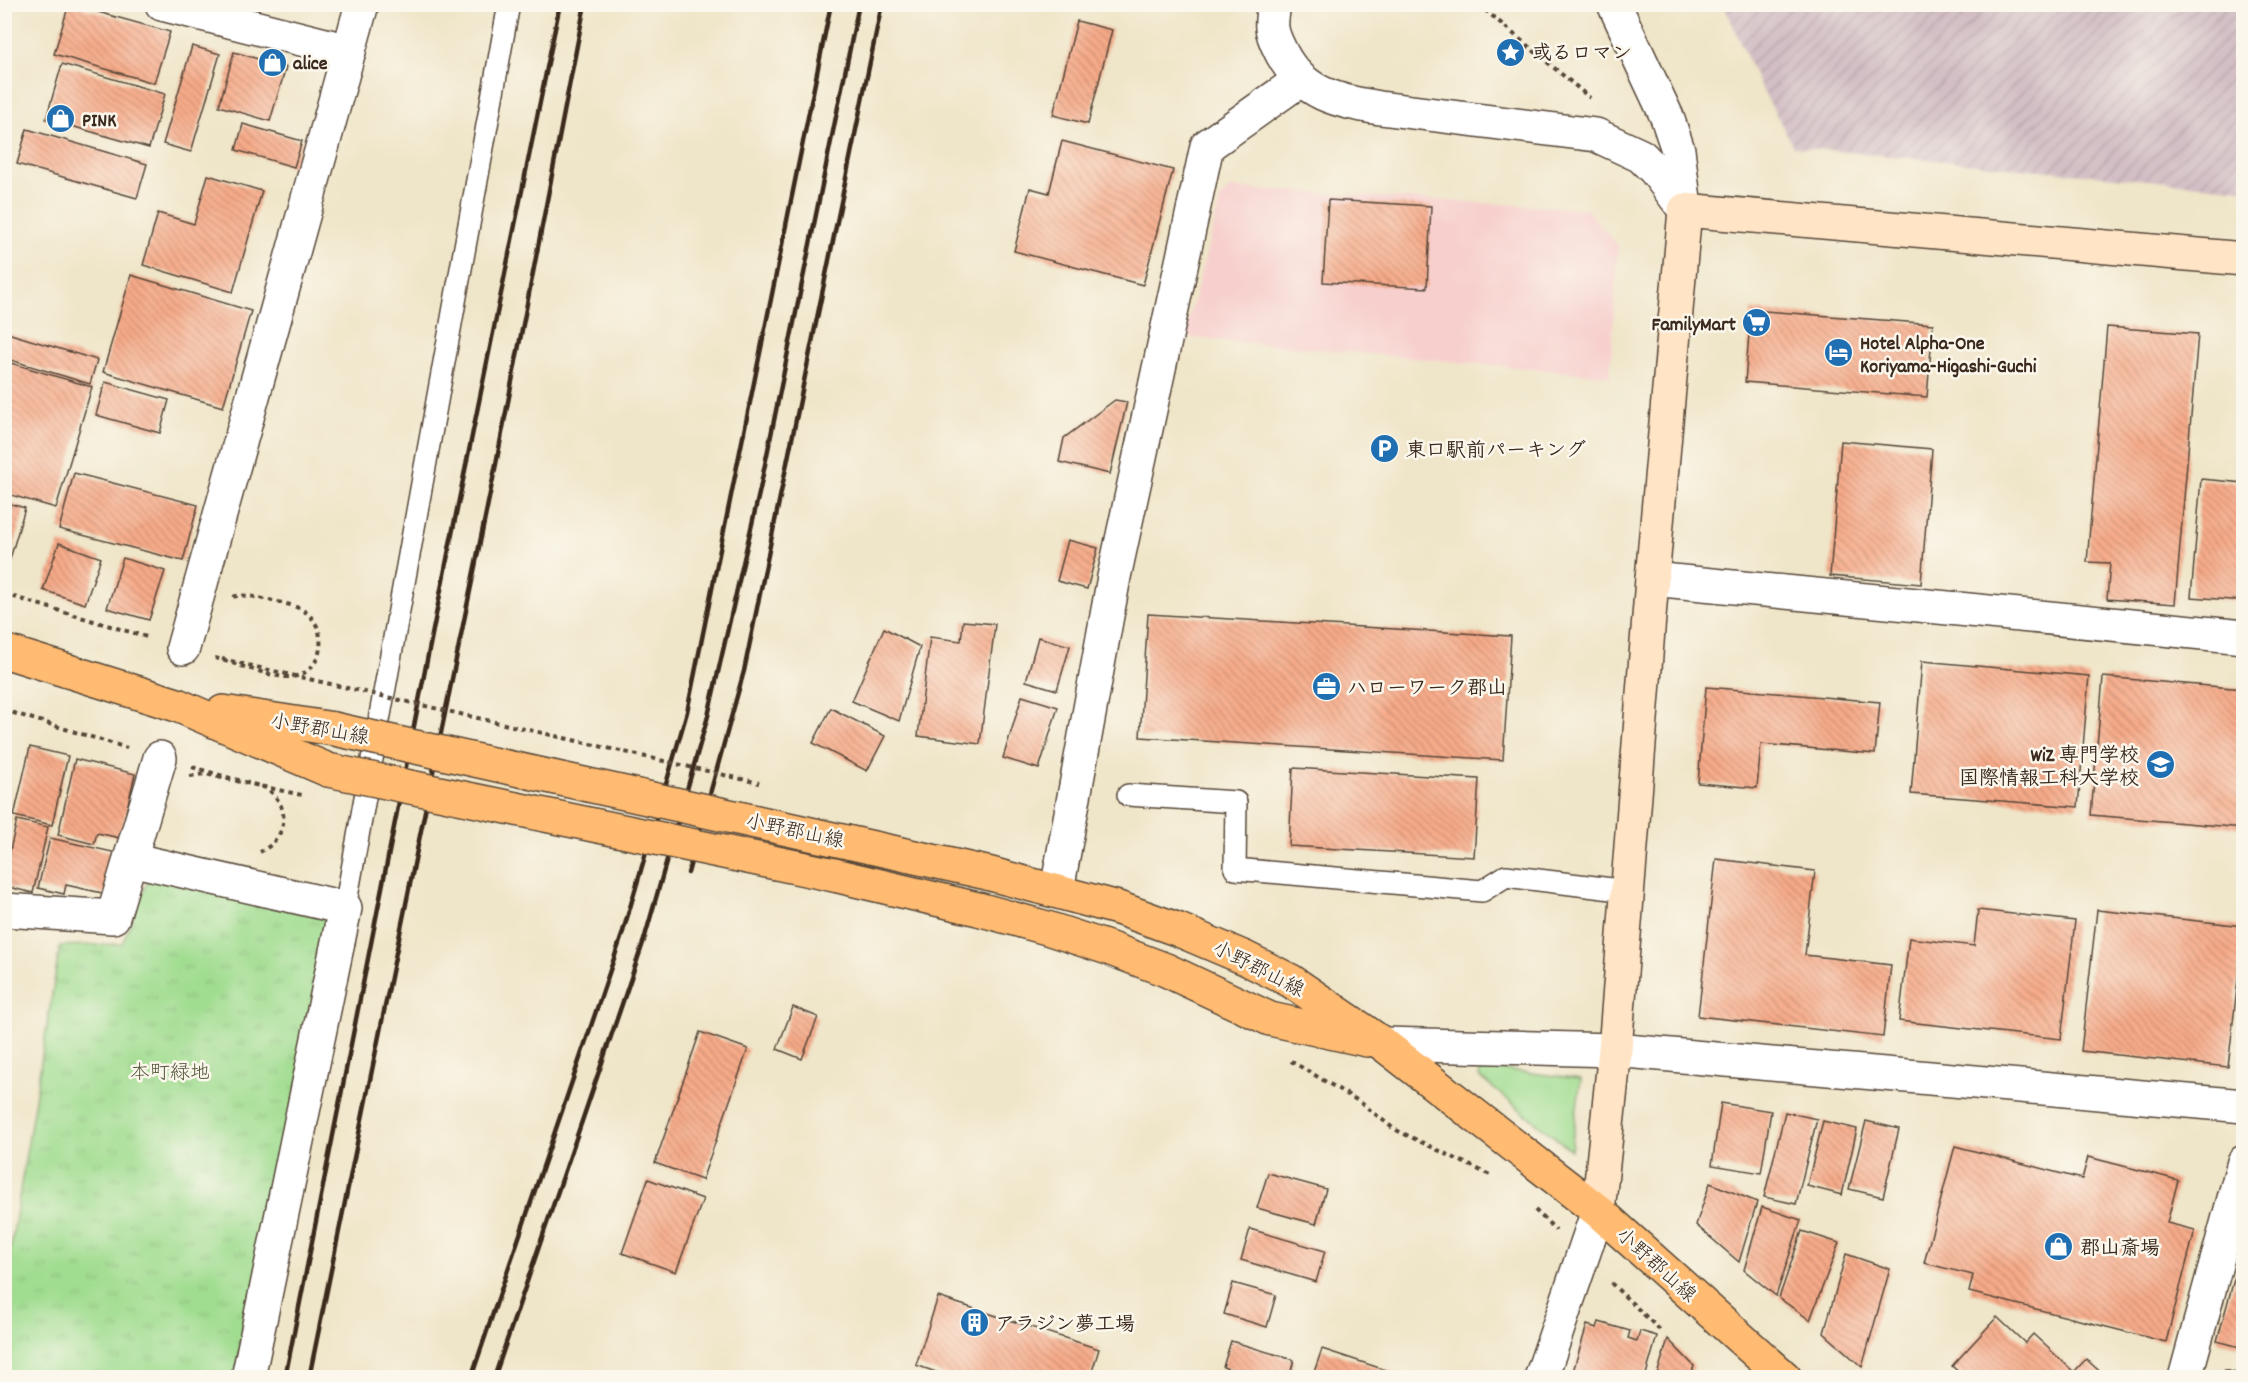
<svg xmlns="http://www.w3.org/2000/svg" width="2248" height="1382" font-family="Dekko,'Klee One',sans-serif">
	<defs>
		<pattern id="industrial-furrows" width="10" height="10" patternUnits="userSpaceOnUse" patternTransform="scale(1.5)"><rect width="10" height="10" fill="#d2bec4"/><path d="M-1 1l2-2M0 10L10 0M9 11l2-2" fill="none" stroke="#b5a3a8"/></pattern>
		<pattern id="park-tufts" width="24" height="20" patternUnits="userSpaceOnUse" patternTransform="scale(1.5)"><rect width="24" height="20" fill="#a1dd91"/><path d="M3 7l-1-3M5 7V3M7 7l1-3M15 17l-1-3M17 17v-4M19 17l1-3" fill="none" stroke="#8cbe7d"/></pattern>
		<pattern id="building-back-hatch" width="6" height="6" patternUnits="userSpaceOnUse" patternTransform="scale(1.5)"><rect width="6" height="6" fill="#f7ab89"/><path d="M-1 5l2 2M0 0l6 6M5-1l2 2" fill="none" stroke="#c98b6f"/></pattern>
	</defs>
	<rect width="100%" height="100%" fill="#fbf7ec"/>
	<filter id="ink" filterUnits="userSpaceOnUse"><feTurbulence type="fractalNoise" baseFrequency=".0167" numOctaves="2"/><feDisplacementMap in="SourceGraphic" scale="12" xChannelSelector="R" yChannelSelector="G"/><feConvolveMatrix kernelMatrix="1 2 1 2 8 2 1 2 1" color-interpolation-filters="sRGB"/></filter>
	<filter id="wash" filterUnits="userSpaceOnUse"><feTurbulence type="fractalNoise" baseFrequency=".008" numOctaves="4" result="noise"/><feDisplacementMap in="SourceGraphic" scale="24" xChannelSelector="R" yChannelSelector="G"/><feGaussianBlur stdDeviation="1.35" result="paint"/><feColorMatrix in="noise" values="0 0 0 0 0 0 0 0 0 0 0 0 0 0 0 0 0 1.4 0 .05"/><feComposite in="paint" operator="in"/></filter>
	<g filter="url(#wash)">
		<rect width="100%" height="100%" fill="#efe5c8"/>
		<polygon fill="#f7d0ce" points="1230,188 1586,209 1618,246 1610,376 1184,337 1221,197"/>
		<polygon fill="url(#industrial-furrows)" points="1724,5 2243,5 2243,189 1794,147 1757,80"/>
		<polygon fill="#a1dd91" stroke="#6e8458" stroke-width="1.5" points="1481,1067 1581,1079 1571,1150 1479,1077"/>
		<polygon fill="url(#park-tufts)" stroke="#6e8458" stroke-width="1.5" points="151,873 334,916 236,1377 5,1378 5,1283 60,946 122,944"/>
		<g id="blocks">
			<g fill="url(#building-back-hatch)">
				<polygon points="69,4 170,32 154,83 54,54"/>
				<polygon points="1077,21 1112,30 1088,124 1053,115"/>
				<polygon points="192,46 220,54 191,152 163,144"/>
				<polygon points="234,52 286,67 270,121 219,106"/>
				<polygon points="62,64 165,94 149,148 46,119"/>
				<polygon points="243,124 302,141 294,167 236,150"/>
				<polygon points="27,129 147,164 137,198 17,164"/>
				<polygon points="1062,141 1173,170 1143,285 1014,251 1030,188 1049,193"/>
				<polygon points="208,175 262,191 233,292 143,265 158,213 194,224"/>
				<polygon points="1328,200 1431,206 1427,288 1323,282"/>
				<polygon points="131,275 251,311 223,407 103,372"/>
				<polygon points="1751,310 1933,324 1927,397 1745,382"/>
				<polygon points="2107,327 2198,334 2175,604 2107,599 2110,563 2087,562"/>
				<polygon points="4,332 97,360 90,384 4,358"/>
				<polygon points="4,361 92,387 56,508 4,493"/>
				<polygon points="105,382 169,400 160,433 96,415"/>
				<polygon points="1115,400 1127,402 1110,474 1059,462 1064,438"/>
				<polygon points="1841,441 1932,449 1921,584 1830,576"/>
				<polygon points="74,473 198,505 183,561 59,529"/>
				<polygon points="2201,479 2244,483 2244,601 2191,597"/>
				<polygon points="4,502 25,508 5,576 4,576"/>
				<polygon points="1068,540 1098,548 1087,589 1057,581"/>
				<polygon points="59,543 101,558 85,604 43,590"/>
				<polygon points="123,558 165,571 149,620 107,608"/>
				<polygon points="1148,614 1511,636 1503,760 1140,737"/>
				<polygon points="963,621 995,624 980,744 918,736 930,637 961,641"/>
				<polygon points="884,628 920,647 899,721 852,701"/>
				<polygon points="1038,637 1070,646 1057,690 1026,681"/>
				<polygon points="1922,661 2089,676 2078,807 1911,794"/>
				<polygon points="2103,677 2244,689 2244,828 2091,815"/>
				<polygon points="1706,687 1880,702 1875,754 1761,744 1757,788 1698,783"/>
				<polygon points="1022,696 1058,707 1039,769 1003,758"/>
				<polygon points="831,708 885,736 867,771 813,743"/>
				<polygon points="30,747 68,756 52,825 14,816"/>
				<polygon points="75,759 135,774 120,838 97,833 94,844 58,835"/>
				<polygon points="1293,768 1479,779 1474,857 1289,846"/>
				<polygon points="4,814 11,816 5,840 4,840"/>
				<polygon points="17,820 48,827 33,893 4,886 4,876"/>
				<polygon points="50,838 117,853 107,894 66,885 64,894 38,888"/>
				<polygon points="1716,859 1815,871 1805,955 1891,965 1883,1037 1698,1016"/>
				<polygon points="1978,910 2075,921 2061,1039 1899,1021 1909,938 1974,946"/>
				<polygon points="2097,910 2244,926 2228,1067 2081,1051"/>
				<polygon points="793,1007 818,1017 802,1059 777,1049"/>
				<polygon points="700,1032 748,1049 702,1180 655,1163"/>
				<polygon points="1721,1103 1771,1111 1761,1173 1712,1165"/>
				<polygon points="1785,1112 1817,1119 1796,1204 1764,1197"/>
				<polygon points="1823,1121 1857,1129 1842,1195 1807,1186"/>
				<polygon points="1866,1121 1899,1129 1883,1197 1849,1189"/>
				<polygon points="1955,1146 2082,1179 2088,1157 2178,1180 2167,1223 2195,1230 2166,1342 1969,1292 1973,1275 1924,1263"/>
				<polygon points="1268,1173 1326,1189 1316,1224 1257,1208"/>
				<polygon points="648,1179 703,1199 676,1272 622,1253"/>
				<polygon points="1710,1183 1757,1202 1739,1262 1696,1225"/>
				<polygon points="1762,1207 1801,1220 1776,1296 1744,1270"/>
				<polygon points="1250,1229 1325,1251 1316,1282 1241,1260"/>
				<polygon points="1802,1231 1839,1243 1810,1320 1779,1298"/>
				<polygon points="2243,1247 2244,1247 2244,1348 2217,1341"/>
				<polygon points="1846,1254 1890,1269 1862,1367 1824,1333"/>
				<polygon points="1233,1283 1276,1295 1267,1327 1224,1314"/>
				<polygon points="938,1297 1099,1349 1090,1378 953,1378 916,1365"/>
				<polygon points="1997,1317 2025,1343 2033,1334 2074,1372 2086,1359 2107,1378 1965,1378 1952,1366"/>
				<polygon points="1599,1322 1630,1331 1628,1338 1637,1341 1640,1331 1657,1336 1645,1378 1571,1378 1587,1325 1597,1328"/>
				<polygon points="1668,1339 1694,1366 1690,1378 1656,1378"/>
				<polygon points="1231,1341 1294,1360 1289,1378 1256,1378 1223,1367"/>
				<polygon points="1322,1349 1407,1377 1407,1378 1312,1378"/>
				<polygon points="2224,1370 2244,1375 2244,1378 2222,1378"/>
			</g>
		</g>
	</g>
	<g filter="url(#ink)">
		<use href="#blocks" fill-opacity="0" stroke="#564638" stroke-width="1.5"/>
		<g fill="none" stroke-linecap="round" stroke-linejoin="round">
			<defs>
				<g id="lane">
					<polyline points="1128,795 1236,802 1235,869 1482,891 1506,876 1628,891"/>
					<polyline points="345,908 509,4"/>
				</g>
				<g id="street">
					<polyline points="162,4 349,51"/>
					<path d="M1274,4C1273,12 1271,21 1272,28C1273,37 1278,46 1282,54C1304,95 1338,101 1380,108L1596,135L1641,156L1655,170L1685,210"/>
					<polyline points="1614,4 1667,117 1678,150 1685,208"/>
					<polyline points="1652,579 2244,637"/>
					<polyline points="183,648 362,4"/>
					<polyline points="130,859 345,908 248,1378"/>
					<polyline points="1057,890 1114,577 1207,146 1300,80"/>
					<polyline points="4,910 113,917 160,758"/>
					<polyline points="1383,1044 1615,1050 2244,1106"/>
					<polyline points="1541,1378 1598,1211"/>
					<polyline points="2185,1378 2244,1162"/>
				</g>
				<polyline id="secondary" points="1598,1211 1615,1050 1652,579 1685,210 2244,259"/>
				<g id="primary">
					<polyline points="4,651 177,705 328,770"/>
					<polyline points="223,712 334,729"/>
					<polyline points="847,842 987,873 1118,908 1179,930 1245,958 1291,981 1383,1044 1598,1211 1785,1378"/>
					<polyline points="834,875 978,909 1047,928 1108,948 1166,970 1270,1019 1367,1040"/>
				</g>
			</defs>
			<use href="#lane" stroke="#564638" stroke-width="24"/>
			<use href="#street" stroke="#564638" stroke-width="36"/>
			<use href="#secondary" stroke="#564638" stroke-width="36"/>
			<use href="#primary" stroke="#564638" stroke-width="36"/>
			<g stroke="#564638" stroke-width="4" stroke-dasharray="4.5 4.5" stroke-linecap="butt">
				<polyline points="1478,4 1590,98"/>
				<polyline points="4,594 150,638"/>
				<path d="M215,658C234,663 268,676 286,677C321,679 331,634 308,614C298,605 281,603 269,600C257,598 244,593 233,597"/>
				<polyline points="4,710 127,748"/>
				<path d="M192,767L266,788C292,806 288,838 260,852"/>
				<polyline points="190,776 205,774 218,777"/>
				<polyline points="1291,1061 1360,1102 1394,1129 1492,1176"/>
				<polyline points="1535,1210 1556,1230"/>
				<polyline points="1611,1283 1660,1330"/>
			</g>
			<use href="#lane" stroke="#fff" stroke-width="21"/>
			<use href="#street" stroke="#fff" stroke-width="33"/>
			<use href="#secondary" stroke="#ffe4c6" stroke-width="33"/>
			<use href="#primary" stroke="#ffbb71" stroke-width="33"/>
			<g stroke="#3b2a1e" stroke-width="4.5">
				<polyline points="688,873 744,671 882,4"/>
				<polyline points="285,1378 451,539 560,4"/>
				<polyline points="309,1378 496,464 585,4"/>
				<polyline points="471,1378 622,935 687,712 831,4"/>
				<polyline points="494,1378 644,940 708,716 760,489 859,4"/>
			</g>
			<defs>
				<g id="primary-bridge">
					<polyline points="334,729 847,842"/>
					<polyline points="328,770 834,875"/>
				</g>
			</defs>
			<use href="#primary-bridge" stroke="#564638" stroke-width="36" stroke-linecap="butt"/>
			<g stroke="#564638" stroke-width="4" stroke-dasharray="4.5 4.5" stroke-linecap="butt">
				<polyline points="222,659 759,783"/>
				<polyline points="218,777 302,795"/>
			</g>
			<use href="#primary-bridge" stroke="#ffbb71" stroke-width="33"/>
		</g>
	</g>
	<defs>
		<symbol id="sight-disc" viewBox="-11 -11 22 22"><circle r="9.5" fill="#1f6fb2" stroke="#fbf7ec"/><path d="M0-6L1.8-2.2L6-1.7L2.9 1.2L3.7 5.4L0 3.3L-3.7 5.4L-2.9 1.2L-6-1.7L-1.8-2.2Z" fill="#fff"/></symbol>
		<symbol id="shop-disc" viewBox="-11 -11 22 22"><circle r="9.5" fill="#1f6fb2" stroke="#fbf7ec"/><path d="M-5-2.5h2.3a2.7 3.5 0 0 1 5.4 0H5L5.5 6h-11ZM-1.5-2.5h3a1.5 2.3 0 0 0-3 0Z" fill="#fff"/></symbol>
		<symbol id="supermarket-disc" viewBox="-11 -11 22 22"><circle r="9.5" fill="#1f6fb2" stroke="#fbf7ec"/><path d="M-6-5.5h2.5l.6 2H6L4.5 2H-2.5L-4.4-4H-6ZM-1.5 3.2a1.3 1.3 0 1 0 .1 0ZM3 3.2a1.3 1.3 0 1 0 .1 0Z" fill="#fff"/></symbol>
		<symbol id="hotel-disc" viewBox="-11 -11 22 22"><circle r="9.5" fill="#1f6fb2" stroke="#fbf7ec"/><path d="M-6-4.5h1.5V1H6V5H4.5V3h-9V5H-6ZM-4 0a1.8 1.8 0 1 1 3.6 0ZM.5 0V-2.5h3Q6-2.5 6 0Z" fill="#fff"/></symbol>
		<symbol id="parking-disc" viewBox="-11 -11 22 22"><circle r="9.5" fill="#1f6fb2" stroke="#fbf7ec"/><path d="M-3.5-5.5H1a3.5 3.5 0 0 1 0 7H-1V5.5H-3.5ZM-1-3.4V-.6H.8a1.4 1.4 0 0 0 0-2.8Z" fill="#fff"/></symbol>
		<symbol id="office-disc" viewBox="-11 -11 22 22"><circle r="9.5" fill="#1f6fb2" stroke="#fbf7ec"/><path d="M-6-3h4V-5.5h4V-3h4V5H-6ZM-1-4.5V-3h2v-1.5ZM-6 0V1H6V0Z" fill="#fff"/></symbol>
		<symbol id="school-disc" viewBox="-11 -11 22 22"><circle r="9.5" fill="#1f6fb2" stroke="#fbf7ec"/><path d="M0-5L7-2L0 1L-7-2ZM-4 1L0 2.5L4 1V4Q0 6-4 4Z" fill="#fff"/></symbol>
		<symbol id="building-disc" viewBox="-11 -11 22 22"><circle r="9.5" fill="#1f6fb2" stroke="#fbf7ec"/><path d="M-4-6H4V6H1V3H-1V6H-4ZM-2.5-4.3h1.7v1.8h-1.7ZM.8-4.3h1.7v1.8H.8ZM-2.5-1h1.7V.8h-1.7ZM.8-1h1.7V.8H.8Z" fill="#fff"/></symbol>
	</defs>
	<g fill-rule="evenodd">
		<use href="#sight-disc" x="1494" y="36" width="33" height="33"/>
		<use href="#shop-disc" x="256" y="46" width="33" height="33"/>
		<use href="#shop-disc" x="44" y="102" width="33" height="33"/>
		<use href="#supermarket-disc" x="1740" y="306" width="33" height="33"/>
		<use href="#hotel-disc" x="1822" y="336" width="33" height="33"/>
		<use href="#parking-disc" x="1368" y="432" width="33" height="33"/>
		<use href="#office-disc" x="1310" y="670" width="33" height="33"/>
		<use href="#school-disc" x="2144" y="748" width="33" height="33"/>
		<use href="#shop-disc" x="2042" y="1230" width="33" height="33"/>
		<use href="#building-disc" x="958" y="1306" width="33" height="33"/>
	</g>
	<g text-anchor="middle" stroke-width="5" stroke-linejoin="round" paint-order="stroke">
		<g font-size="20" font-weight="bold" fill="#3b2a1e" stroke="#fbf7ec" text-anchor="start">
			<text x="1532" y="59">或るロマン</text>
			<text x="293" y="69">alice</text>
			<text x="82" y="126">PINK</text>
			<text x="1736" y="330" text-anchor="end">FamilyMart</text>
			<text x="1860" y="349">Hotel Alpha-One<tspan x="1860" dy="23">Koriyama-Higashi-Guchi</tspan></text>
			<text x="1406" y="456">東口駅前パーキング</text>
			<text x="1347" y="694">ハローワーク郡山</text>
			<text x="2139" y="761" text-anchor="end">WiZ 専門学校<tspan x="2139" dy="23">国際情報工科大学校</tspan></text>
			<text x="2080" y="1254">郡山斎場</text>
			<text x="995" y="1330">アラジン夢工場</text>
		</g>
		<g font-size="20" fill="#3b2a1e" stroke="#fbf7ec">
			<text transform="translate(320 728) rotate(10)" y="7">小野郡山線</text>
			<text transform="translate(795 830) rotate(12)" y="7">小野郡山線</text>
			<text transform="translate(1259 968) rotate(27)" y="7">小野郡山線</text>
			<text transform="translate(1657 1264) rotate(42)" y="7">小野郡山線</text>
		</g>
		<g font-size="20" fill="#54573b" stroke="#fbf7ec">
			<text x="170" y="1078">本町緑地</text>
		</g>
	</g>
	<rect width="2248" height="1382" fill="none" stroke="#fbf7ec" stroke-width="24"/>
</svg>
